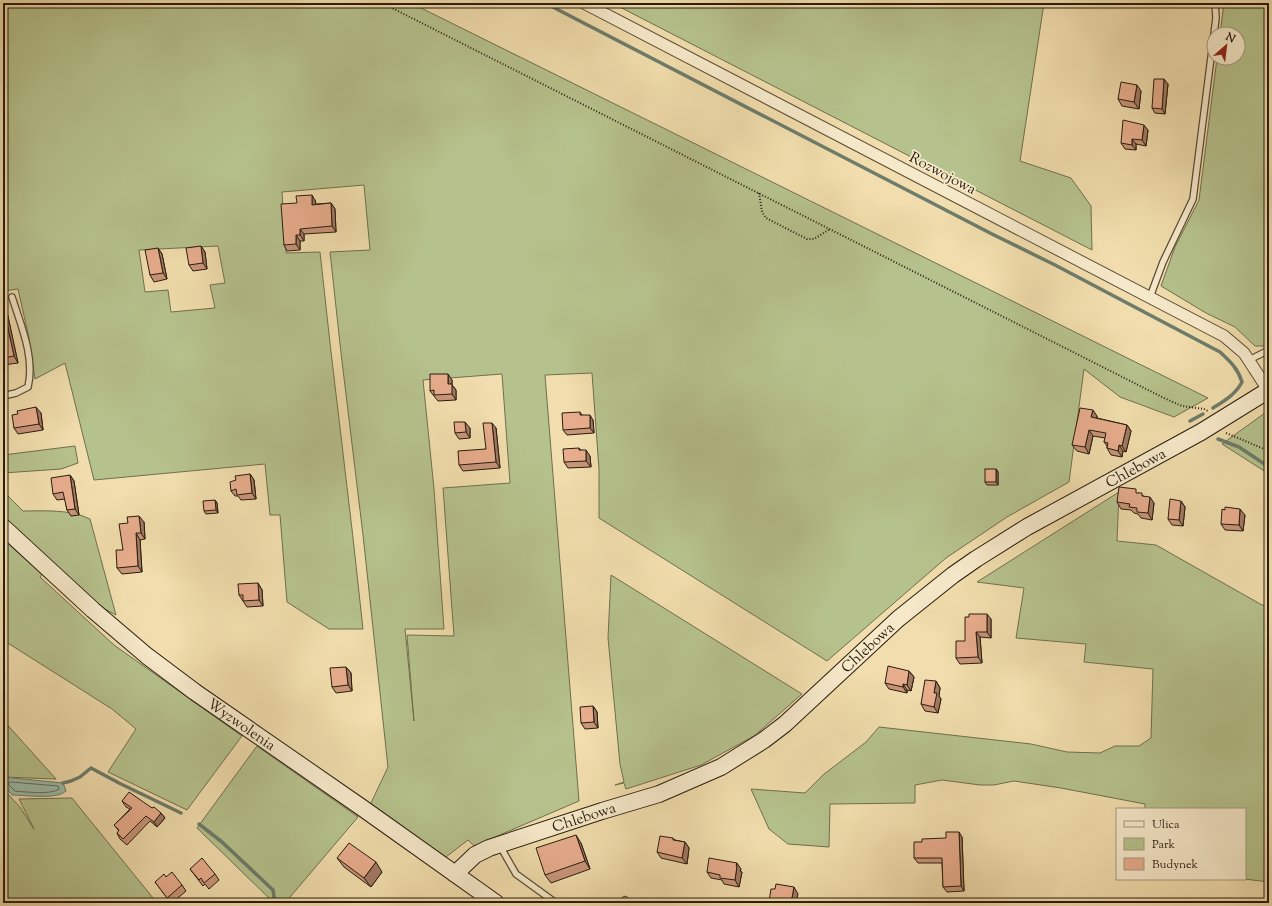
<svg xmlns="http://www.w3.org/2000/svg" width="1272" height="906" font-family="'Sorts Mill Goudy',serif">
	<rect width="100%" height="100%" fill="#f1ddad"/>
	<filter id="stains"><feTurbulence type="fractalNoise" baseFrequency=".005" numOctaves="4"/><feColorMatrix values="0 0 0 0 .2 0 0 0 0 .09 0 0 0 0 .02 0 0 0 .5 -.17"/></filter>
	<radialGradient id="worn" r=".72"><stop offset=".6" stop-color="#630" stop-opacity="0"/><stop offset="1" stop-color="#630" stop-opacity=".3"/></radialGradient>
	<g fill="#b6c28d" stroke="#6f6f4e" fill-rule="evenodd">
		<path d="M3,3H411L1208,398L1174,417L1120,397L1084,369L1069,482L1007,517L946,558L827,661L599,518V469L592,373L545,375L579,801L474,846L468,840L446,857L370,805L388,767L363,535L341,353L330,252L370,250L364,185L282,192L286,253L320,252C333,378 350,503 363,629H329L287,602L280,515H270L265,464L94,480L65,363L35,379L29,338L18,289L3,291ZM218,246L225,283L210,285L215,308L171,312L168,290L145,292L139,250ZM502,374L510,483L443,488L454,636L407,635L414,721L405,629H444L434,489L423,380Z"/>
		<polygon points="612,3 1044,3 1020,161 1071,178 1091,206 1092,250"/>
		<polygon points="1224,3 1269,3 1269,343 1265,346 1255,346 1235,327 1206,313 1161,286 1175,247 1199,200 1217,58 1238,58 1238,34 1220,34"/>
		<polygon points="1269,410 1269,474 1222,444"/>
		<polygon points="75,446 78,463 61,469 3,473 3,455"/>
		<path d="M3,491L23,511C46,511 69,509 90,519L116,615L90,601L3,521Z"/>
		<polygon points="1119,492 1117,541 1156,545 1262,605 1269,606 1269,882 1244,879 1245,809 1145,809 1145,804 1061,788 1014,781 994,785 980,785 942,780 915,785 915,803 830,804 829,847 788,844 769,829 751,789 805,793 823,775 866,742 879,727 1031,744 1067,752 1100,753 1115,746 1139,746 1151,738 1153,669 1084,662 1086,644 1016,638 1024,588 977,582"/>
		<polygon points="3,538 42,574 40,577 114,645 242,736 187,810 108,772 136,729 112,709 3,640"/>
		<polygon points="611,575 802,694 754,736 701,765 626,789 624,783 615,785 624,782 620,764 608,638"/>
		<polygon points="3,720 56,779 3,777"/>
		<polygon points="257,746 358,817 285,903 274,903 197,828"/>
		<polygon points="3,789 20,807 34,829 19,799 72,798 157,903 3,903"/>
	</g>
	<path fill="#9bbca9" stroke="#6d7c6b" d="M3,777L63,783L66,791C56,800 25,795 12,795L3,785Z"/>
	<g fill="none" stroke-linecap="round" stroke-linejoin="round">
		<path stroke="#626c5c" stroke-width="1" d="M11,782L58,786L59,789C51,795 26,792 15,791L9,785V783Z"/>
		<g stroke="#6d7c6b" stroke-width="3.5">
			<path d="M545,3L992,234L1055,265L1220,352C1231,362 1238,369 1242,382C1236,394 1224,401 1213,408"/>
			<polyline points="1190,421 1203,414"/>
			<polyline points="1218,439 1239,447 1269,467"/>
			<polyline points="63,783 71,781 80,777 91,768 119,783 181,813"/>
			<polyline points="199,824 222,842 273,890 275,903"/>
		</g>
		<defs>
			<g id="lane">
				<polyline points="1150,297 1163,262 1193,199 1216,18 1215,3"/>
				<polyline points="1249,360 1269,350"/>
				<path d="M3,396L16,393L28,387C35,357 21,326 12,297"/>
				<polyline points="500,846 516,874 556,903"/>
				<polyline points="622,903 625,900"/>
			</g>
			<polyline id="street" points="584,3 1224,336 1244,353 1268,390"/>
			<g id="secondary">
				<path id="s1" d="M3,527L93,610L147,656L195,692L361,807L496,903"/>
				<path id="s2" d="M455,874L475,855L489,848L602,811L659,794L721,767L764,740L785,724L898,619L953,575L976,559L1027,527L1201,432L1269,390"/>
			</g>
		</defs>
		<use href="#lane" stroke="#5a4c36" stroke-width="8"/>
		<use href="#street" stroke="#5a4c36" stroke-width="13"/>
		<use href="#secondary" stroke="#281c0e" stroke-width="18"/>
		<g stroke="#281c0e" stroke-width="2" stroke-dasharray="1 2" stroke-linecap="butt">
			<polyline points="382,3 1164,398 1182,406 1204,409 1208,411"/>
			<polyline points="759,193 762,212 766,218 807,239 814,239 830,229"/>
			<polyline points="1226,433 1269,451"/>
		</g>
		<use href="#lane" stroke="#f6e9ca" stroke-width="5.5"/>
		<use href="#street" stroke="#f6e9ca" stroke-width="11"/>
		<use href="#secondary" stroke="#f6e9ca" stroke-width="16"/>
	</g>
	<g fill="#c89579" stroke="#281c0e">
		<polygon points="1168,84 1165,114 1155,113 1152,108"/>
		<polygon points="1141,91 1139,109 1122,106 1118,99"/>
		<polygon points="1148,130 1146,146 1136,144 1136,150 1125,149 1121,143"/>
		<polygon points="315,200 316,204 331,203 335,209 336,232 304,234 304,241 300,241 300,250 287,251 284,245 297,203"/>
		<polygon points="201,246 205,252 207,269 193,271 189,265"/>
		<polygon points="158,248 162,254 167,279 154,282 150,275"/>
		<polygon points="3,306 7,312 18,363 3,365"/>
		<polygon points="452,380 452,385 456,390 456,400 438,401 430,391"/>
		<polygon points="580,412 582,415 593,420 594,433 567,435 563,430"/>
		<polygon points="41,413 43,430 18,434 14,428 18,414"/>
		<polygon points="1097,416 1097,418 1127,425 1131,431 1126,452 1123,451 1122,457 1111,455 1107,448 1107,446 1104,442 1105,438 1093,436 1089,454 1077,451 1072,445"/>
		<polygon points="470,428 470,438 459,439 455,433"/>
		<polygon points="496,428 500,468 463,471 459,465 486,449"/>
		<polygon points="579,448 581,450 590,456 591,467 568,468 564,462"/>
		<polygon points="996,469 998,472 998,485 987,485 985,482"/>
		<polygon points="250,474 254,480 256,499 241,500 238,496 235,496 231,491 236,480"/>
		<polygon points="70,475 74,481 79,515 71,516 67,510 65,499 57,500 53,494"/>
		<polygon points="1139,493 1154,503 1152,520 1141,518 1138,514 1134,513 1131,510 1121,509 1117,502"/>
		<polygon points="215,500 217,503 218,513 206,514 204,511"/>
		<polygon points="1181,501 1185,507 1183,526 1172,525 1168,519"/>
		<polygon points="1245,515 1243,531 1225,530 1221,524"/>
		<polygon points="144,522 145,539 140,540 142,572 122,574 117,568 123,550"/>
		<polygon points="258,583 262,590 263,606 247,607 239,595"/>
		<polygon points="991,619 991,638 980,637 982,663 960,664 956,658 965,641"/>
		<polygon points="346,667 351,673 352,691 336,693 332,687"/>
		<polygon points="909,671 914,677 911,691 907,690 907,693 889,689 885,683"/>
		<polygon points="936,681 940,688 939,696 941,699 938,713 925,711 921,704"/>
		<polygon points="593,706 597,712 598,728 585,729 581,723"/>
		<polygon points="122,801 152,808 161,813 165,818 157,827 150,821 127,845 120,839 117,833 119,831 114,825 130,809 126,807"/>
		<polygon points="962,837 964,891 947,892 943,887 942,863 918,863 914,858 922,842"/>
		<polygon points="673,838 675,840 685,842 689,848 687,864 661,858 657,852"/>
		<polygon points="581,843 590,869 551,883 545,875"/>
		<polygon points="337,858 382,872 371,887 344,867"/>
		<polygon points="190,869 215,874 219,880 209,889 205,884 203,886"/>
		<polygon points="741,869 740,871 742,872 739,887 724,884 722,880 711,878 707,872"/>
		<polygon points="166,877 182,885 186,891 172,903 171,903 155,882"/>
	</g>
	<g fill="#a27963" stroke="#281c0e">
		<polygon points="1164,79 1168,84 1165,114 1162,109"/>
		<polygon points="1137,85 1141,91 1139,109 1134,102"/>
		<polygon points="1144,125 1148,130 1146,146 1142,140"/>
		<polygon points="1132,139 1136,144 1136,150 1132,145"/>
		<polygon points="312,195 315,200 316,210 312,205"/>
		<polygon points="331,203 335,209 336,232 332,226"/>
		<polygon points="300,229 304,234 304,241 300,235"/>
		<polygon points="296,235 300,241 300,250 296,244"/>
		<polygon points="201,246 205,252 207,269 203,263"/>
		<polygon points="158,248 162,254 167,279 163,273"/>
		<polygon points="3,306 7,312 18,363 14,356"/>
		<polygon points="448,374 452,380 452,385 456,390 456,400 452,394 448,384"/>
		<polygon points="36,407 41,413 43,430 39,424"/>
		<polygon points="1093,410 1097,416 1096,423 1091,417"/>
		<polygon points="590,415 593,420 594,433 590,428"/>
		<polygon points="465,422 470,428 470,438 466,432"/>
		<polygon points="492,423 496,428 500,468 496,462"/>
		<polygon points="1127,425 1131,431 1126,452 1122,446"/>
		<polygon points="1089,430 1093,436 1089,454 1085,447"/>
		<polygon points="1119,445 1123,451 1122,457 1118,451"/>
		<polygon points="586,450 590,456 591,467 586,461"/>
		<polygon points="996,469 998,472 998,485 996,482"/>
		<polygon points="250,474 254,480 256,499 252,493"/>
		<polygon points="70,475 74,481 79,515 75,509"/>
		<polygon points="1150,497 1154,503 1152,520 1148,513"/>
		<polygon points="215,500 217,503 218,513 216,510"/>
		<polygon points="1181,501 1185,507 1183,526 1179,520"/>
		<polygon points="1240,509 1245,515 1243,531 1239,525"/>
		<polygon points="139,516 144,522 145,539 141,533"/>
		<polygon points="136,533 140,540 142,572 138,566"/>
		<polygon points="258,583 262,590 263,606 259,600"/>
		<polygon points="987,614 991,619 991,638 987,632"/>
		<polygon points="976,632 980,637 982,663 978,657"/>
		<polygon points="346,667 351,673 352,691 348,685"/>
		<polygon points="909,671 914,677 911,691 907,685"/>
		<polygon points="936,681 940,688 939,696 941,699 938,713 934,707 934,693"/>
		<polygon points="903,684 907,690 907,693 903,687"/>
		<polygon points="593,706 597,712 598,728 594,722"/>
		<polygon points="161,813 165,818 157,827 154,822"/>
		<polygon points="959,832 962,837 964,891 961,886"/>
		<polygon points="576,835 581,843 590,869 585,861"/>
		<polygon points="685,842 689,848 687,864 682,858"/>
		<polygon points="376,862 382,872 371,887 364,878"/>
		<polygon points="737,863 741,869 740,871 742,872 739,887 735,880"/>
		<polygon points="794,887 798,894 796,903 791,903"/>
	</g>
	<g fill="#e8ad8d" stroke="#281c0e">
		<polygon points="1154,79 1164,79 1162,109 1152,108"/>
		<polygon points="1121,82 1137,85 1134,102 1118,99"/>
		<polygon points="1123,120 1144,125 1142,140 1132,139 1132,145 1121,143"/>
		<polygon points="312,195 312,205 331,203 332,226 300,229 300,235 296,235 296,244 284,245 281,204 297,203 296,196"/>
		<polygon points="201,246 203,263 189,265 186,248"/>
		<polygon points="158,248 163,273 150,275 145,250"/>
		<polygon points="3,306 14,356 3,358"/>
		<polygon points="430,374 448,374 448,384 452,384 452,394 434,395 434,390 430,391"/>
		<polygon points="36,407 39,424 14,428 12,415 18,414 17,411"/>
		<polygon points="1080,408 1093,410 1091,417 1127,425 1122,446 1119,445 1118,451 1107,448 1108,443 1104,442 1106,433 1089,430 1085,447 1072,445"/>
		<polygon points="580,412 580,415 590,415 590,428 563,430 562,413"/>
		<polygon points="454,422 465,422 466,432 455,433"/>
		<polygon points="483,423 492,423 496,462 459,465 458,451 486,449"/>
		<polygon points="579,448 579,450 586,450 586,461 564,462 563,449"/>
		<rect x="985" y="469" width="11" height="13"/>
		<polygon points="250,474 252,493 237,495 236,489 231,491 230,482 236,480 235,476"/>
		<polygon points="70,475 75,509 67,510 63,492 53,494 51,478"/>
		<polygon points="1119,487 1136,489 1136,493 1142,493 1142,496 1150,497 1148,513 1137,512 1137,508 1129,507 1130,504 1117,502"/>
		<polygon points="1170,499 1181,501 1179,520 1168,519"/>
		<polygon points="215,500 216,510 204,511 203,501"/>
		<polygon points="1225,507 1240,509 1239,525 1221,524 1222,509 1225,510"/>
		<polygon points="139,516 141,533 136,533 138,566 117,568 116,550 123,550 119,524 128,523 127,517"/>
		<polygon points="258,583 259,600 243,601 243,595 239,595 238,584"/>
		<polygon points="969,614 987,614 987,632 976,632 978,657 956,658 956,641 965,641 965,617 969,617"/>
		<polygon points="888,666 909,671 907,685 903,684 903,687 885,683"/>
		<polygon points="346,667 348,685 332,687 330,668"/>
		<polygon points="925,680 936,681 934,693 937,693 934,707 921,704"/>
		<polygon points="593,706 594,722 581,723 580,707"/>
		<polygon points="129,792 152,808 154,807 161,813 154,822 146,816 123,839 117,833 119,830 114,825 132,808 122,801"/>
		<polygon points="946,832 959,832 961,886 943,887 942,858 914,858 914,842 922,842 922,839 946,838"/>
		<polygon points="576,835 585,861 545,875 536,848"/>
		<polygon points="660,836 673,838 673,840 685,842 682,858 657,852"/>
		<polygon points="349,843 376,862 364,878 337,858"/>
		<polygon points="202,858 215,874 204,883 201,878 199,880 190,869"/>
		<polygon points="709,858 737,863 736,866 737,866 735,880 720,878 720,875 707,872"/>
		<polygon points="172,872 182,885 167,898 155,882 164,874 166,877"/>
		<polygon points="776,884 794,887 791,903 772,903 769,902 771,889 775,889"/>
	</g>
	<g text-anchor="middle" stroke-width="3.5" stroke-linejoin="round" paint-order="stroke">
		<g font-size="15" fill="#281c0e" stroke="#f6e9ca">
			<text transform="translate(943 173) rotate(28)" y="5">Rozwojowa</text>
			<text dy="5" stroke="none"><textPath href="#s2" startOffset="803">Chlebowa</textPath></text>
			<text dy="5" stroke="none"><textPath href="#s2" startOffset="479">Chlebowa</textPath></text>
			<text dy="5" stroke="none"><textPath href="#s1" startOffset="310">Wyzwolenia</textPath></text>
			<text dy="5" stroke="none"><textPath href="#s2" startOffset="143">Chlebowa</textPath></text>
		</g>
	</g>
	<rect width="1272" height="906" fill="none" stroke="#f1ddad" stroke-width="16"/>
	<rect x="4" y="4" width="1264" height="898" fill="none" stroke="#281c0e" stroke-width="2"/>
	<rect x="8" y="8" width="1256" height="890" fill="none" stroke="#281c0e"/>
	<rect x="1116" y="808" width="130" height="72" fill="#f6e9ca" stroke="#a4977f"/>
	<rect x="1124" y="821" width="20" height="6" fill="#f6e9ca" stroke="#a4977f"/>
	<text x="1152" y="828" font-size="12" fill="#281c0e">Ulica</text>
	<rect x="1124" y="838" width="20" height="12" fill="#b6c28d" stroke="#a4977f"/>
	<text x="1152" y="848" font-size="12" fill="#281c0e">Park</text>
	<rect x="1124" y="858" width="20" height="12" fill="#e8ad8d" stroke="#a4977f"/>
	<text x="1152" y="868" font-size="12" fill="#281c0e">Budynek</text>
	<g transform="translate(1226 46) rotate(28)"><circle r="19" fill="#f6e9ca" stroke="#a4977f"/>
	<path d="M0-3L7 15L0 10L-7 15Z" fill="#8f2418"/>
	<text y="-6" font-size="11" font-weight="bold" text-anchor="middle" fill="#281c0e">N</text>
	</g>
	<rect width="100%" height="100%" filter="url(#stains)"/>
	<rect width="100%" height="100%" fill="url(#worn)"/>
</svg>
